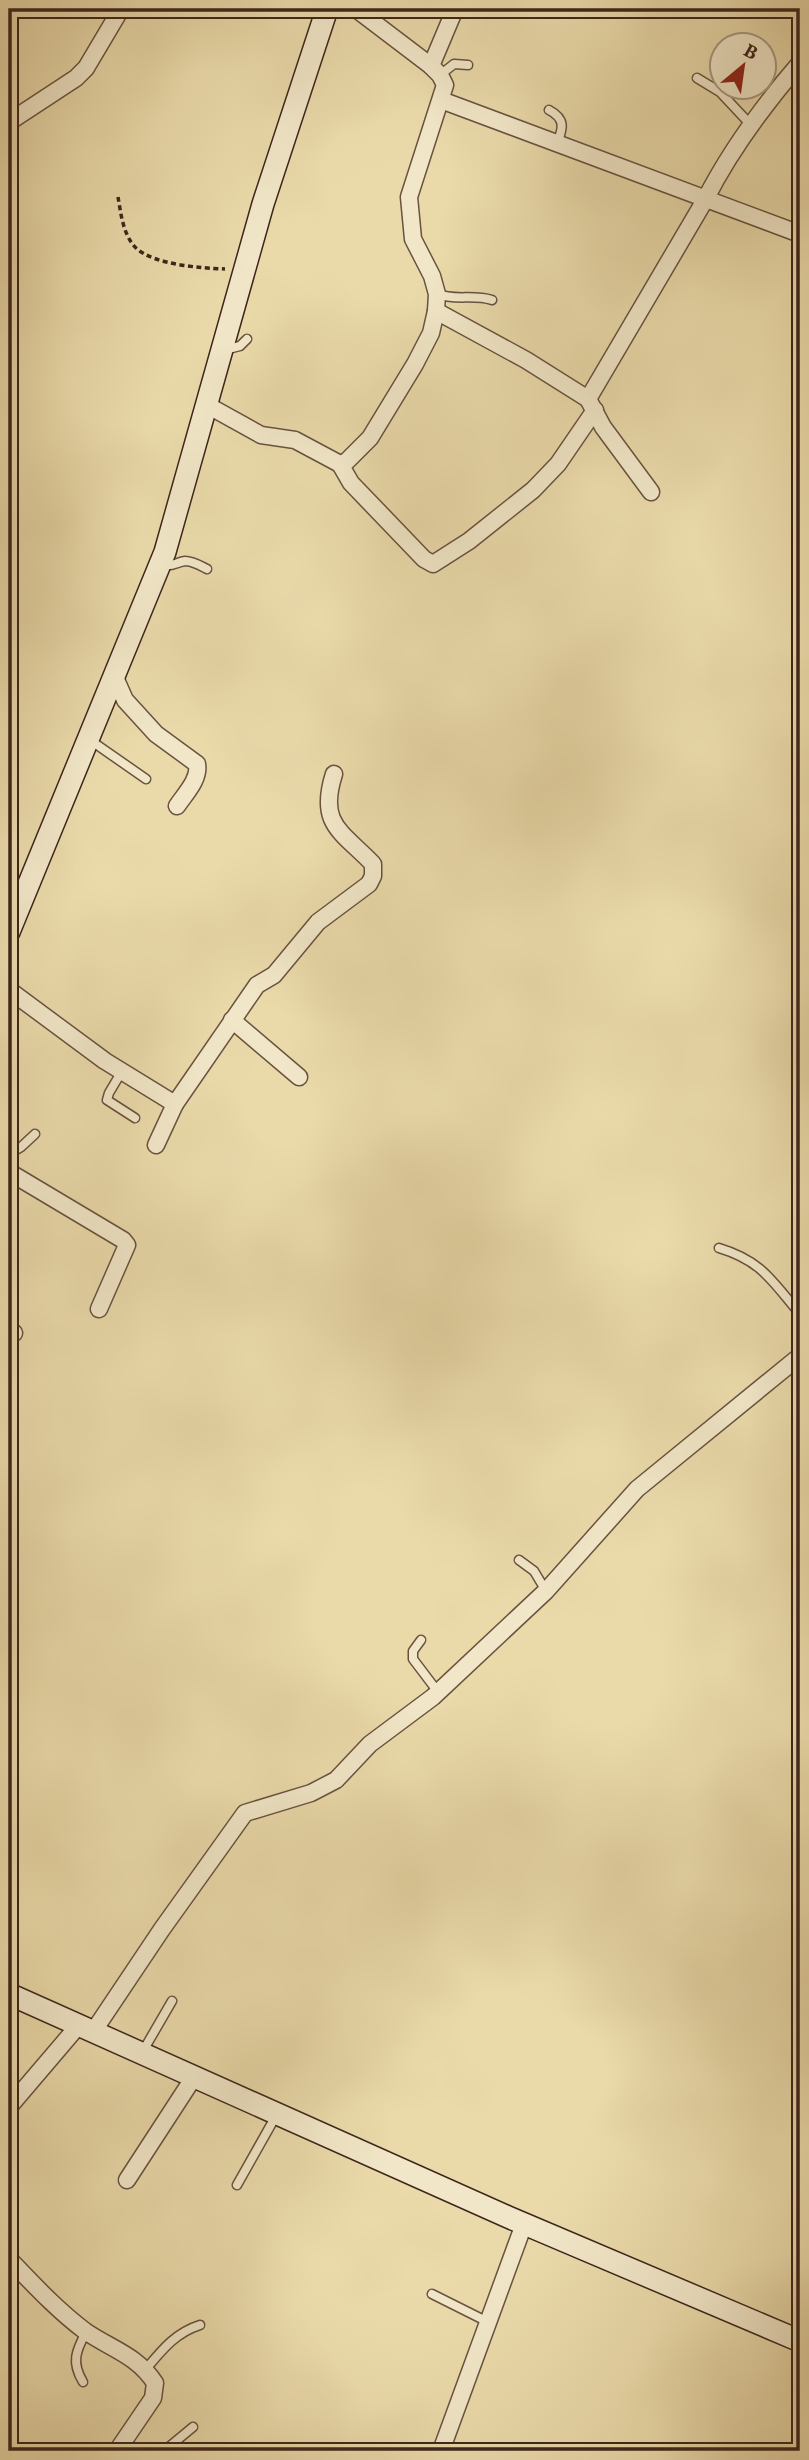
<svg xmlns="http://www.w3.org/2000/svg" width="809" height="2460" font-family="Vollkorn,serif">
	<rect width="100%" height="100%" fill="#eadaaa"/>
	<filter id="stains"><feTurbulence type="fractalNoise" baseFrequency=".00286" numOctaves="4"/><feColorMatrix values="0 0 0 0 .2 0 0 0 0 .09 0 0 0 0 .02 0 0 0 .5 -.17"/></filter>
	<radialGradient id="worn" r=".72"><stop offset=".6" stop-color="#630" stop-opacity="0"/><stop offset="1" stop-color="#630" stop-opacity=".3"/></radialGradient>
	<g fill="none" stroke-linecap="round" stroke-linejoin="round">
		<defs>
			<g id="lane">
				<polyline points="440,75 454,64 468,65"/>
				<polyline points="697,78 720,92 750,124"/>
				<path d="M549,110C566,119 563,128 557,144"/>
				<path d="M437,294C455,301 473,294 492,300"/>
				<polyline points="227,346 228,349 240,346 247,339"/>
				<path d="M163,565C173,567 177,562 185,561C193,561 201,566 207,569"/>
				<polyline points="90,740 146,779"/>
				<polyline points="122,1071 109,1093 107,1100 135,1118"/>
				<polyline points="9,1154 21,1147 35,1134"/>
				<polyline points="9,1215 12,1216"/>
				<path d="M719,1248C762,1261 772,1281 800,1314"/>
				<polyline points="519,1560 534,1571 546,1591"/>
				<polyline points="421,1640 413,1651 413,1659 438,1692"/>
				<polyline points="143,2051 172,2001"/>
				<polyline points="237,2185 277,2114"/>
				<polyline points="432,2294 488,2322"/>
				<path d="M146,2369C162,2350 175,2333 200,2325"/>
				<path d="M83,2382C71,2362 76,2351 86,2332"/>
				<polyline points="164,2451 193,2427"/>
			</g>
			<g id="street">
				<polyline points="431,66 455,9"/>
				<polyline points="441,100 800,234"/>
				<polyline points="9,122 76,78 86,68 121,9"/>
				<polyline points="436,311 526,360 588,399 603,427 651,492"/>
				<path d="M588,399L705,200C731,149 763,106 800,63"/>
				<polyline points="207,405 261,435 295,440 340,464 347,461 370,438 415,364 431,333 436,311 437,294 432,276 413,239 409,197 445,85 440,75 431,66 356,9"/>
				<polyline points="340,464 351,483 424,559 433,564 469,541 533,490 558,464 595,410"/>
				<path d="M114,675L125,700L156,734L197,764C200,779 185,794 177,806"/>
				<path d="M9,990L105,1061L175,1104L257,985L274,975L318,922L369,884L373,876V864C341,831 318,824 334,774"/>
				<polyline points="232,1020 299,1077"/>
				<polyline points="156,1145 175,1104"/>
				<polyline points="9,1172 123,1240 127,1245 99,1309"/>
				<polyline points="9,1329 14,1333"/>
				<polyline points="93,2032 162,1929 245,1813 311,1793 336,1780 370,1744 433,1697 546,1591 637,1489 800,1356"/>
				<polyline points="9,2107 78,2026"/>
				<polyline points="127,2180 194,2077"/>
				<path d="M9,2259C33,2284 57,2310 85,2331C111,2349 137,2355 155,2383L153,2398L117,2451"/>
				<polyline points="441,2451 524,2224"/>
			</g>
			<g id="secondary">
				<polyline points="9,932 165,552 263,204 327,9"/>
				<polyline points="9,1994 508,2217 800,2341"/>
			</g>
		</defs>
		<use href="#lane" stroke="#695240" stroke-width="11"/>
		<use href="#street" stroke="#695240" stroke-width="19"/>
		<use href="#secondary" stroke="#3e251c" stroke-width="24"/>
		<path stroke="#3e251c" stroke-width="3.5" stroke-dasharray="5 3.5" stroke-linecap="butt" d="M118,197C121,214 123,235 136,248C154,265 201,268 225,269"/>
		<use href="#lane" stroke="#f1e7c8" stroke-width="8"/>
		<use href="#street" stroke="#f1e7c8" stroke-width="16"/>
		<use href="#secondary" stroke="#f1e7c8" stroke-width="21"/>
	</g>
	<rect width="809" height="2460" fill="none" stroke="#eadaaa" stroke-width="35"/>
	<rect x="10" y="10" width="788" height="2439" fill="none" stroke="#3e251c" stroke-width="3.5"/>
	<rect x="18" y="18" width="774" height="2425" fill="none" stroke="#3e251c" stroke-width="2"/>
	<g transform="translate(743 66) rotate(29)"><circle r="33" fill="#f1e7c8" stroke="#a99983" stroke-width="2"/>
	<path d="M0-5L12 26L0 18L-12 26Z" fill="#8f2418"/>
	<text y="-10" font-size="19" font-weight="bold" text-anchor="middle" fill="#3e251c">B</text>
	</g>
	<rect width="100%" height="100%" filter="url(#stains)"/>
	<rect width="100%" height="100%" fill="url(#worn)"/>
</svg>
